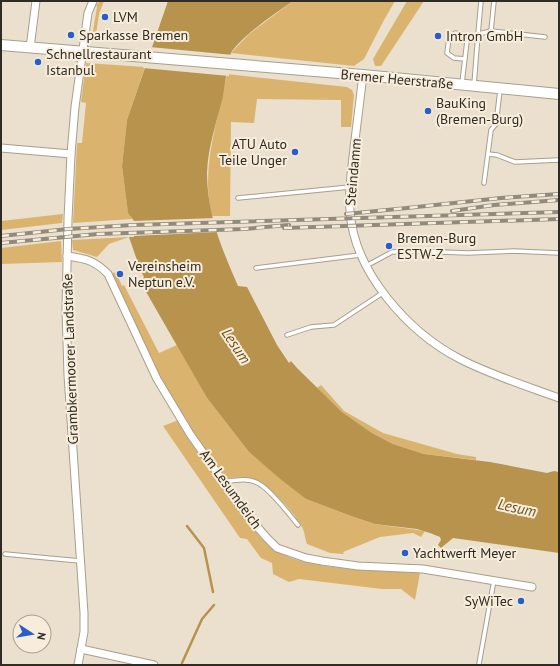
<svg xmlns="http://www.w3.org/2000/svg" width="560" height="666" font-family="'PT Sans',sans-serif">
	<rect width="100%" height="100%" fill="#eae0cd"/>
	<g fill="#dab46f">
		<polygon points="100,1 104,1 99,14 95,41 92,41 90,35 93,31 97,7 96,5"/>
		<polygon points="293,1 395,1 384,20 364,59 354,66 231,53 249,34"/>
		<polygon points="407,1 424,1 381,66 375,66 373,59"/>
		<polygon points="86,63 145,67 127,120 122,166 128,212 132,219 73,223 77,143 82,143 86,103 81,102"/>
		<path d="M227,74L347,87L352,90L354,95L351,127H341V100L257,99L254,123L231,122L230,216H212C200,168 218,121 227,74Z"/>
		<polygon points="63,214 62,223 1,230 1,221"/>
		<polygon points="129,237 109,244 97,257 73,250 72,240"/>
		<polygon points="61,241 62,262 1,264 1,248"/>
		<path d="M116,272L122,286L124,285L159,353L177,345L207,398L249,452L306,499L351,516L375,524L425,531L421,537L413,533L380,537L343,552L344,554L330,553L307,544C305,539 305,534 303,529C300,522 294,515 289,509C270,487 250,470 220,481C233,501 256,538 276,551C306,570 384,571 420,573L415,600L401,589H382L299,579L289,582L273,574L272,563L261,558L247,539L240,538L163,426L184,418L162,382L111,274Z"/>
		<polygon points="321,385 344,411 383,433 457,454 476,457 476,460 424,454 393,444 372,433 342,412 317,388"/>
	</g>
	<path fill="#b7934d" d="M168,1H293C273,15 247,32 232,51C228,58 225,86 223,96C217,121 208,146 207,173C207,215 222,249 238,286L247,287L277,345L289,363L291,361L297,368L342,412L372,433L393,444L424,454L490,462L547,473L554,471L559,472V553L453,538L441,548L438,545L441,540L440,537L430,533L417,529L375,524L351,516L306,499L279,478L249,452L207,398L145,290L146,283L143,279L144,277L140,269L129,237H134V221L128,213L122,166L127,120Z"/>
	<g fill="#eae0cd">
		<polygon points="150,47 233,55 229,76 143,68"/>
		<polygon points="215,218 218,232 134,236 133,221"/>
	</g>
	<g fill="none" stroke-linecap="round" stroke-linejoin="round">
		<g stroke="#b7934d" stroke-width="2.5">
			<polyline points="187,526 204,548 213,592"/>
			<polyline points="182,663 202,619 214,605"/>
		</g>
		<defs>
			<g id="lane">
				<polyline points="491,31 494,1"/>
				<polyline points="478,34 481,1"/>
				<polyline points="462,83 467,41 464,35 455,33 449,38 447,53 454,58 465,59"/>
				<polyline points="474,85 478,34 491,31 545,37"/>
				<polyline points="488,154 497,155 515,162 559,160"/>
				<polyline points="484,183 491,130 496,124 500,90"/>
				<polyline points="238,198 350,187"/>
				<polyline points="366,266 392,252 413,251 468,253 514,251 559,253"/>
				<polyline points="256,268 360,255"/>
				<polyline points="287,335 311,327 334,325 384,292"/>
				<path d="M224,482C236,480 251,477 261,485C272,492 289,514 298,525"/>
				<polyline points="5,554 80,561"/>
				<polyline points="479,664 494,580"/>
			</g>
			<g id="street">
				<polyline points="30,48 36,1"/>
				<path d="M363,75C360,99 357,124 354,148C352,169 348,190 350,211C354,272 408,332 460,359C491,375 526,386 559,398"/>
				<polyline points="1,148 71,154"/>
				<path d="M67,256C87,259 94,260 108,274L157,379L190,434L246,514L267,538L277,548L306,558L322,561L358,566L423,569L532,587"/>
				<polyline points="81,649 154,665"/>
				<polyline points="78,665 84,632 84,613 68,375 66,309 68,219 71,154 75,107 88,13 93,1"/>
			</g>
			<polyline id="secondary" points="1,45 363,75 559,94"/>
		</defs>
		<use href="#lane" stroke="#a89e8d" stroke-width="5.5"/>
		<use href="#street" stroke="#a89e8d" stroke-width="9"/>
		<use href="#secondary" stroke="#a89e8d" stroke-width="12"/>
		<use href="#lane" stroke="#fff" stroke-width="3.5"/>
		<use href="#street" stroke="#fff" stroke-width="7"/>
		<use href="#secondary" stroke="#fff" stroke-width="10"/>
		<defs>
			<g id="rail">
				<polyline points="452,211 494,205 559,200"/>
				<polyline points="346,214 407,208 501,198 559,194"/>
				<polyline points="284,228 559,219"/>
				<polyline points="1,236 68,229 133,225 559,212"/>
				<polyline points="1,243 98,234 244,229 289,225"/>
			</g>
		</defs>
		<use href="#rail" stroke="#928b7d" stroke-width="4"/>
		<use href="#rail" stroke="#f7edda" stroke-width="2.5" stroke-dasharray="8" stroke-linecap="butt"/>
	</g>
	<g fill="#285ecc" stroke="#f7edda" stroke-width="1.5">
		<circle cx="105" cy="17" r="4"/>
		<circle cx="71" cy="35" r="4"/>
		<circle cx="438" cy="36" r="4"/>
		<circle cx="38" cy="62" r="4"/>
		<circle cx="428" cy="111" r="4"/>
		<circle cx="295" cy="152" r="4"/>
		<circle cx="389" cy="246" r="4"/>
		<circle cx="120" cy="274" r="4"/>
		<circle cx="405" cy="553" r="4"/>
		<circle cx="521" cy="601" r="4"/>
	</g>
	<g text-anchor="middle" stroke-width="4" stroke-linejoin="round" paint-order="stroke">
		<g font-size="14" fill="#302c25" stroke="#f7edda" text-anchor="start">
			<text x="113" y="22">LVM</text>
			<text x="79" y="40">Sparkasse Bremen</text>
			<text x="446" y="41">Intron GmbH</text>
			<text x="46" y="59">Schnellrestaurant<tspan x="46" dy="16">Istanbul</tspan></text>
			<text x="436" y="108">BauKing<tspan x="436" dy="16">(Bremen-Burg)</tspan></text>
			<text x="287" y="149" text-anchor="end">ATU Auto<tspan x="287" dy="16">Teile Unger</tspan></text>
			<text x="397" y="243">Bremen-Burg<tspan x="397" dy="16">ESTW-Z</tspan></text>
			<text x="128" y="271">Vereinsheim<tspan x="128" dy="16">Neptun e.V.</tspan></text>
			<text x="413" y="558">Yachtwerft Meyer</text>
			<text x="513" y="606" text-anchor="end">SyWiTec</text>
		</g>
		<g font-size="14" fill="#302c25" stroke="#f7edda">
			<text transform="translate(397 79) rotate(5)" y="5">Bremer Heerstraße</text>
			<text transform="translate(353 172) rotate(-85)" y="5">Steindamm</text>
			<text transform="translate(70 359) rotate(-92)" y="5">Grambkermoorer Landstraße</text>
			<text transform="translate(231 489) rotate(54)" y="5">Am Lesumdeich</text>
		</g>
		<g font-size="15" font-style="italic" fill="#6a511c" stroke="#f7edda">
			<text transform="translate(236 346) rotate(56)" y="5">Lesum</text>
			<text transform="translate(517 508) rotate(12)" y="5">Lesum</text>
		</g>
	</g>
	<rect width="560" height="666" fill="none" stroke="#302c25" stroke-width="4"/>
	<g transform="translate(32 634) rotate(102)"><circle r="19" fill="#f7edda" stroke="#a7a092"/>
	<path d="M0-3L7 15L0 10L-7 15Z" fill="#285ecc"/>
	<text y="-6" font-size="11" font-weight="bold" text-anchor="middle" fill="#302c25">N</text>
	</g>
</svg>
